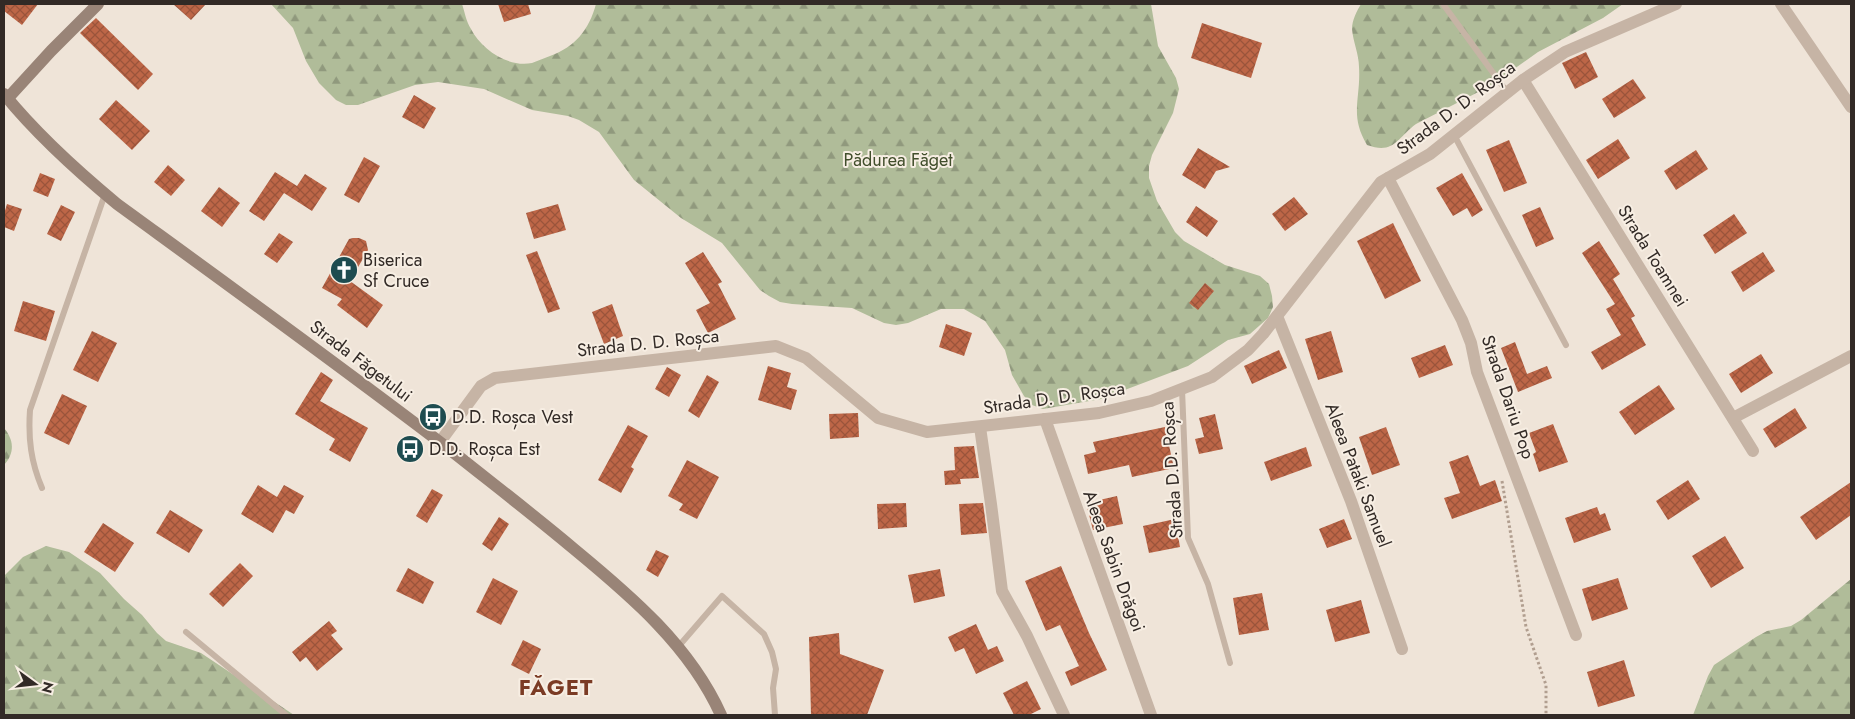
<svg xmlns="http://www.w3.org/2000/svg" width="1855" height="719" font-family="Jost,sans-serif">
	<defs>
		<pattern id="forest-firs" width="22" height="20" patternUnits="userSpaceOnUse" patternTransform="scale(1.25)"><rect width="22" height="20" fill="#b0bc99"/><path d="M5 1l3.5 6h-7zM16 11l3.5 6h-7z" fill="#90997d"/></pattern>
		<pattern id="building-cross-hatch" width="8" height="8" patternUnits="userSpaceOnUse" patternTransform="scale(1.25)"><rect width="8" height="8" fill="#bd6647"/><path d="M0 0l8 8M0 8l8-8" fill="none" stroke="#9a543b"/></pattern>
	</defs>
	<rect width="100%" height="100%" fill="#efe4d8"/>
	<g fill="url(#forest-firs)">
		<path d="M271,4H462C465,13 466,21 471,29C481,49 508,68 532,63C538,61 544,58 550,56C575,47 589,30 596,4H1151L1158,46L1176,78L1179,89L1173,113L1152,155L1149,166V178L1157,201L1175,232L1184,241L1225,265L1260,276L1269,284L1272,296L1273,307L1268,318L1250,334L1228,340L1188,366L1101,399L1043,409L1032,405L1024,396L1012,375L1005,350L985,321L964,309H941L908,323L896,325L884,323L852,308L792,304L780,302L769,296L760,290L722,243L681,218L634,180L599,132L579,120L568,116L532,110L484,89L438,82L415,85L358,105H346L336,100L319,83L306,61L293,28Z"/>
		<path d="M1361,4H1623L1603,18L1538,52L1490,86L1416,124C1397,138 1394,155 1367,145C1349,115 1361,99 1359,67C1359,54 1353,42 1352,29C1352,20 1357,11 1361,4Z"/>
		<path d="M4,428C14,440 15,453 4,465Z"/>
		<polygon points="46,546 69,552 100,573 124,599 142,615 157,633 166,641 201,653 294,715 4,715 4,576 23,557"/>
		<polygon points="1851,579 1851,715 1693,715 1708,676 1714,665 1756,637 1767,631 1791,626 1801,620"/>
	</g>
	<g fill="url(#building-cross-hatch)">
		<polygon points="4,4 38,4 22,25 4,11"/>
		<polygon points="173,4 206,4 191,20"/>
		<polygon points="498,4 528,4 531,14 504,22"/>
		<polygon points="96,18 153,74 138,90 80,33"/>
		<polygon points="1202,23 1262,43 1251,78 1191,58"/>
		<polygon points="1586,52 1598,77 1575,89 1562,63"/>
		<polygon points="1633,79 1646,98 1614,118 1602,99"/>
		<polygon points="414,95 436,108 424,129 402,117"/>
		<polygon points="116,100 150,131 132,150 99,119"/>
		<polygon points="1618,139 1630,158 1598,179 1586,160"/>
		<polygon points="1509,140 1527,183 1504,192 1486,150"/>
		<polygon points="1198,148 1230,167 1216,171 1205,189 1182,175"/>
		<polygon points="1696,150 1708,169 1676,190 1664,171"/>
		<polygon points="364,157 380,166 359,203 344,195"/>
		<polygon points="168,165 185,180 171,196 154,182"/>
		<polygon points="275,172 297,186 305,174 327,188 312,211 284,193 264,221 249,211"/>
		<polygon points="40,173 55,179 48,197 33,191"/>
		<polygon points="1462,173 1483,210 1472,217 1467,208 1453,216 1436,188"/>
		<polygon points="219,187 240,203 222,227 201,211"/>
		<polygon points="1294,197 1308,214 1285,231 1272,214"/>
		<polygon points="7,204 22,209 14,231 4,227 4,214"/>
		<polygon points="558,204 566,230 534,239 526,213"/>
		<polygon points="61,205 75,212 61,241 47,234"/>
		<polygon points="1196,206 1218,221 1207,237 1186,222"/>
		<polygon points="1540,207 1554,239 1536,247 1522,215"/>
		<polygon points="1734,214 1747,233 1715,254 1703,235"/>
		<polygon points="1393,223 1421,281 1385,299 1357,241"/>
		<polygon points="279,233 293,242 277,263 264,254"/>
		<polygon points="353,238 359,238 366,241 368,250 350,281 383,305 367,328 337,305 342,299 322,288 349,239"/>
		<polygon points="1599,241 1620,274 1613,279 1635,316 1631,318 1646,345 1602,370 1591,352 1621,335 1606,309 1615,304 1582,253"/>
		<polygon points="537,251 560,309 548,313 526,255"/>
		<polygon points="703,252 722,282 718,284 736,319 708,333 696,310 710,303 685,263"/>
		<polygon points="1763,252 1775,271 1743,292 1731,272"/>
		<polygon points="1205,283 1214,291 1198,310 1189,303"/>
		<polygon points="23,301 55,311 46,341 14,331"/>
		<polygon points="612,304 623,336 604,344 592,312"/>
		<polygon points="946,324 972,333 964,356 939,347"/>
		<polygon points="92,331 117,343 98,382 73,370"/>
		<polygon points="1331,331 1343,372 1318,380 1305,339"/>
		<polygon points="1515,342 1527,374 1547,366 1552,378 1518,392 1501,348"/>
		<polygon points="1445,345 1453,365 1419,378 1411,358"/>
		<polygon points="1279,350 1287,368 1252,384 1244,366"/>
		<polygon points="1761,354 1773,373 1741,393 1729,374"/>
		<polygon points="768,366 791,373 787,387 797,390 791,410 758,400"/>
		<polygon points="667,367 681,375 669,397 655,389"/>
		<polygon points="321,372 333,380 320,401 368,428 350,462 329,450 335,439 295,414"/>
		<polygon points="707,375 719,382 699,418 688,411"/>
		<polygon points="1659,385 1675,409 1635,435 1619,412"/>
		<polygon points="62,394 87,406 69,445 44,433"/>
		<polygon points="1795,408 1807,428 1775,448 1763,429"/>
		<polygon points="858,413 859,437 830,439 829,414"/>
		<polygon points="1215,414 1223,449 1199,454 1195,439 1204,437 1199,418"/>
		<polygon points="1553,424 1568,462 1539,472 1533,454 1536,452 1529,433"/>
		<polygon points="628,425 648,436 631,467 634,469 621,493 598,480"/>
		<polygon points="1165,427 1174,468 1132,477 1129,465 1088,474 1084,455 1096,452 1093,442"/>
		<polygon points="1386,427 1400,465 1372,475 1359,437"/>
		<polygon points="974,446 979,478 960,479 961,484 945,485 944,471 955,470 954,447"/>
		<polygon points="1306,447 1312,466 1271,481 1264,462"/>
		<polygon points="1468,455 1480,486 1495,480 1502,501 1452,519 1444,498 1460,493 1449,462"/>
		<polygon points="687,460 719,477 697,519 679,510 683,504 668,496"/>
		<polygon points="1688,480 1700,499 1668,520 1656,501"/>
		<polygon points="1851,482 1851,515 1816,540 1800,517"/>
		<polygon points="258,485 277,497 284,485 304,496 294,514 286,510 273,533 241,514"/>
		<polygon points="432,489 443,495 427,523 416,516"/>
		<polygon points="1117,496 1123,524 1093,530 1086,503"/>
		<polygon points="906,503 907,527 878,529 877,504"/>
		<polygon points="983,503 987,533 961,535 959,504"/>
		<polygon points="1597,507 1600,515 1605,513 1611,530 1574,543 1565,518"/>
		<polygon points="170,510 203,530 189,553 156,533"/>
		<polygon points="499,517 509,524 492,551 482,544"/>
		<polygon points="1175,519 1180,547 1149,553 1143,526"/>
		<polygon points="1344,519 1352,539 1327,548 1319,529"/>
		<polygon points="103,523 134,543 115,572 84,552"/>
		<polygon points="1725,536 1744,568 1711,588 1692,556"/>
		<polygon points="656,550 669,556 658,577 646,570"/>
		<polygon points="240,563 253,576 223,607 209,594"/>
		<polygon points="1061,566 1089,633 1107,670 1071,686 1065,672 1079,666 1060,625 1046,631 1025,581"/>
		<polygon points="408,568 434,582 423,604 396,591"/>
		<polygon points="940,569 945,596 914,603 908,575"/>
		<polygon points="493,578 518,591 501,625 476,612"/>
		<polygon points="1618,578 1628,609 1592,621 1582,589"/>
		<polygon points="1262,593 1269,630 1239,635 1233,598"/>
		<polygon points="1361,600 1370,633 1335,642 1326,610"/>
		<polygon points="329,621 337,631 331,635 343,649 317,671 306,657 300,662 292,652"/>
		<polygon points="976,624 988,650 997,646 1004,661 976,674 964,648 955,652 948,637"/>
		<polygon points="839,633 840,654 884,670 867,715 811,715 809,637"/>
		<polygon points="523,640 541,649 529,674 511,665"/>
		<polygon points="1624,660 1635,696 1598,707 1587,672"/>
		<polygon points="1027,681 1041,709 1029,715 1014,715 1003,693"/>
	</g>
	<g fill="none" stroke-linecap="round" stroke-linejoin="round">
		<polyline stroke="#b19e8f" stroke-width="3" stroke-dasharray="2.5 2.5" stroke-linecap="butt" points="1502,481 1526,627 1546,685 1546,715"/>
		<g stroke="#c6b4a5" stroke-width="6">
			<polyline points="1443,4 1507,92"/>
			<polyline points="1454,135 1566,345"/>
			<polyline points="1182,389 1188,538 1208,584 1230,663"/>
			<path d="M42,488C31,462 28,439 30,410L105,194"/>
			<polyline points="186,632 286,715"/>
			<polyline points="678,647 722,596 764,634 772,652 776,669 773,688 775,715"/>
		</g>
		<g stroke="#c6b4a5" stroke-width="12">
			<polyline points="1781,4 1851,107"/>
			<polyline points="1523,80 1753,451"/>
			<polyline points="1388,178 1462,320 1471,343 1477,372 1576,635"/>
			<polyline points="1277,316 1351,501 1402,649"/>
			<polyline points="1733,418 1851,356"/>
			<polyline points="1045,419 1151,715"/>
			<polyline points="980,427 991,504 1002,591 1027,636 1064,715"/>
			<polyline points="440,442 481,386 495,378 776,346 806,358 878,418 927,432 1099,413 1151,401 1212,377 1248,350 1263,334 1381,182 1430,154 1523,80 1565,52 1676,4"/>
		</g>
		<g stroke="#998477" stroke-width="12">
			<path d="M4,94C37,135 76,170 117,204C231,287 346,370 458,456C497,487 536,517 574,549C631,596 690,646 721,715"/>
			<polyline points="8,98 51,51 98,4"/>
		</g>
	</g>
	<defs>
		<symbol id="church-disc" viewBox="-11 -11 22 22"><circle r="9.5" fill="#1e4c50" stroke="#f7eee3"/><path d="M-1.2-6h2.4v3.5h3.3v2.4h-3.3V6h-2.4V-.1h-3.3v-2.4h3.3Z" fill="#fff"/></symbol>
		<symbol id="bus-disc" viewBox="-11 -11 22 22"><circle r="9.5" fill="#1e4c50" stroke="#f7eee3"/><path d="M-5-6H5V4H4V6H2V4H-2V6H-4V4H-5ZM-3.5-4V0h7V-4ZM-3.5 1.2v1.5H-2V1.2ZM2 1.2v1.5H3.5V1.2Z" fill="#fff"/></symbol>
	</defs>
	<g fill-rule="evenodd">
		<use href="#church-disc" x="328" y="254" width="32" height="32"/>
		<use href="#bus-disc" x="417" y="401" width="32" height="32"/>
		<use href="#bus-disc" x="394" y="433" width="32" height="32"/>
	</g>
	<g text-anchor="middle" stroke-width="4" stroke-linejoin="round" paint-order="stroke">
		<g font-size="18" fill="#322a26" stroke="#f7eee3">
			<text transform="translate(1456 108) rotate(-37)" y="6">Strada D. D. Roșca</text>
			<text transform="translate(1653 256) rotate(58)" y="6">Strada Toamnei</text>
			<text transform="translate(648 343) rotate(-6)" y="6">Strada D. D. Roșca</text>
			<text transform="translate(361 361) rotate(37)" y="6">Strada Făgetului</text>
			<text transform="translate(1508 397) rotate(71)" y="6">Strada Dariu Pop</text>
			<text transform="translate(1054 398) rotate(-8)" y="6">Strada D. D. Roșca</text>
			<text transform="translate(1172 470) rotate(-94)" y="6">Strada D.D. Roșca</text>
			<text transform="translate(1358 475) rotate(69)" y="6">Aleea Pataki Samuel</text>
			<text transform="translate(1114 561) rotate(70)" y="6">Aleea Sabin Drăgoi</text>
		</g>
		<g font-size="18" fill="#414e2b" stroke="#f7eee3">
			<text x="898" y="166">Pădurea Făget</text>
		</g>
		<g font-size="18" fill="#322a26" stroke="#f7eee3" text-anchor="start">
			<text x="363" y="266">Biserica<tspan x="363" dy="21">Sf Cruce</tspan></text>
			<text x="452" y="423">D.D. Roșca Vest</text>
			<text x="429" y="455">D.D. Roșca Est</text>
		</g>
		<g font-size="22" font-weight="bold" letter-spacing="1" fill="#7b3b24" stroke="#f7eee3">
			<text x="556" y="695">FĂGET</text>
		</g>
	</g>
	<rect width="1855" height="719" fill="none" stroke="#322a26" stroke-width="10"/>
	<g transform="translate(35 684) rotate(105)" stroke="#f7eee3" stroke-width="4" paint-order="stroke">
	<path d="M0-4L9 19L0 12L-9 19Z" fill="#322a26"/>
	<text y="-8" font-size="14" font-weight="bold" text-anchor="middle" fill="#322a26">N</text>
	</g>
</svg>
